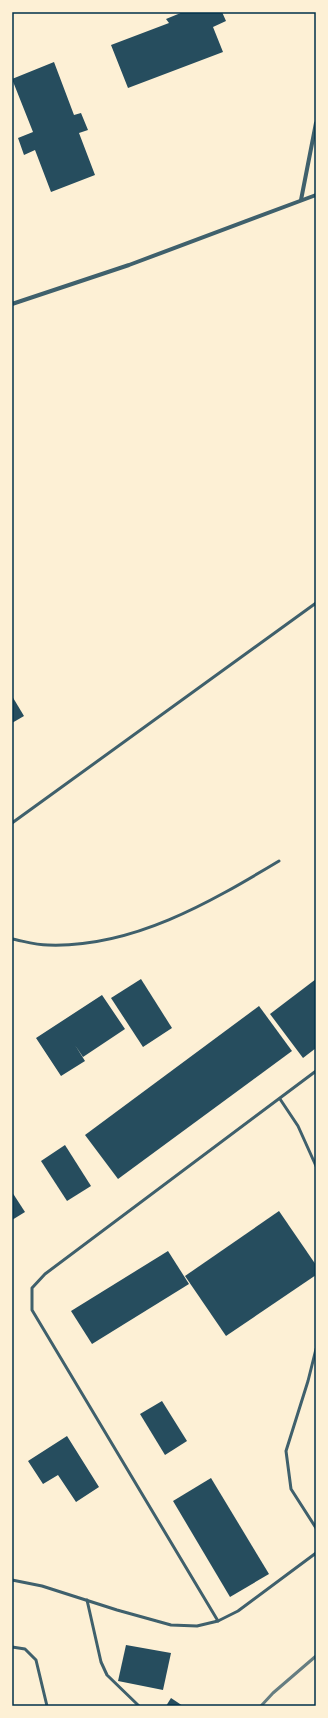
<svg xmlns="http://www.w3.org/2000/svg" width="328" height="1718" font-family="Helvetica,sans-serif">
	<rect width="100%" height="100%" fill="#fdf0d5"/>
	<g fill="#264d5e">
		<polygon points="183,12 222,12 226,21 213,27 223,52 128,88 111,45 169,23 166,19"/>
		<polygon points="54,62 74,115 81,113 88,130 79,133 95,175 51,192 35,150 24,155 18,138 33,132 12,79"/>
		<polygon points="12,696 24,716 12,723"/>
		<polygon points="141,979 172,1028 143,1047 111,998"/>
		<polygon points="316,979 316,1048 303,1058 270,1014"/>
		<polygon points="102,995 125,1029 83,1057 75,1045 85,1061 61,1076 36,1038"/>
		<polygon points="259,1006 292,1051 118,1179 85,1135"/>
		<polygon points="65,1145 91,1186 67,1201 41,1161"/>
		<polygon points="12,1192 25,1212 12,1220"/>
		<polygon points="279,1211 316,1265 316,1275 226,1336 185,1276"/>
		<polygon points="168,1251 189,1284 92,1344 71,1311"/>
		<polygon points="162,1401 187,1441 165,1455 140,1414"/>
		<polygon points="67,1436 99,1487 76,1502 58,1475 43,1484 28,1461"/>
		<polygon points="211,1478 269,1574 230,1597 173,1501"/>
		<polygon points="126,1645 171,1653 163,1690 118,1681"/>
		<polygon points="171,1698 183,1706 166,1706"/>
	</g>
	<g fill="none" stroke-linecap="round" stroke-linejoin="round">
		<g stroke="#3f606c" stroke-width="3">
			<polyline points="12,823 316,603"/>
			<path d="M12,939C23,941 36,945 48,945C132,948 209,903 279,861"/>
			<polyline points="280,1099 298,1126 316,1166"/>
			<polyline points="316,1349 308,1381 286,1451 291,1489 316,1528"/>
			<polyline points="12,1580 42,1586 117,1610 171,1625 197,1626 218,1621 238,1611 316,1553"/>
			<polyline points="87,1600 101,1662 107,1675 139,1706"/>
			<polyline points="218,1621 32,1310 32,1288 45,1274 316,1071"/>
			<polyline points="12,1647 25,1649 36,1660 47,1706"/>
		</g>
		<g stroke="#3f606c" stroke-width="4">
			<polyline points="301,200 316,123"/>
			<polyline points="12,304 129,265 316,195"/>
		</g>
		<polyline stroke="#657d81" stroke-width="3" points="261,1706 273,1693 316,1656"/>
	</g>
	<rect width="328" height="1718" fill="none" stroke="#fdf0d5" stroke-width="26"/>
	<rect x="13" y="13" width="302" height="1692" fill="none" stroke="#003049" stroke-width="1.5"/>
</svg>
